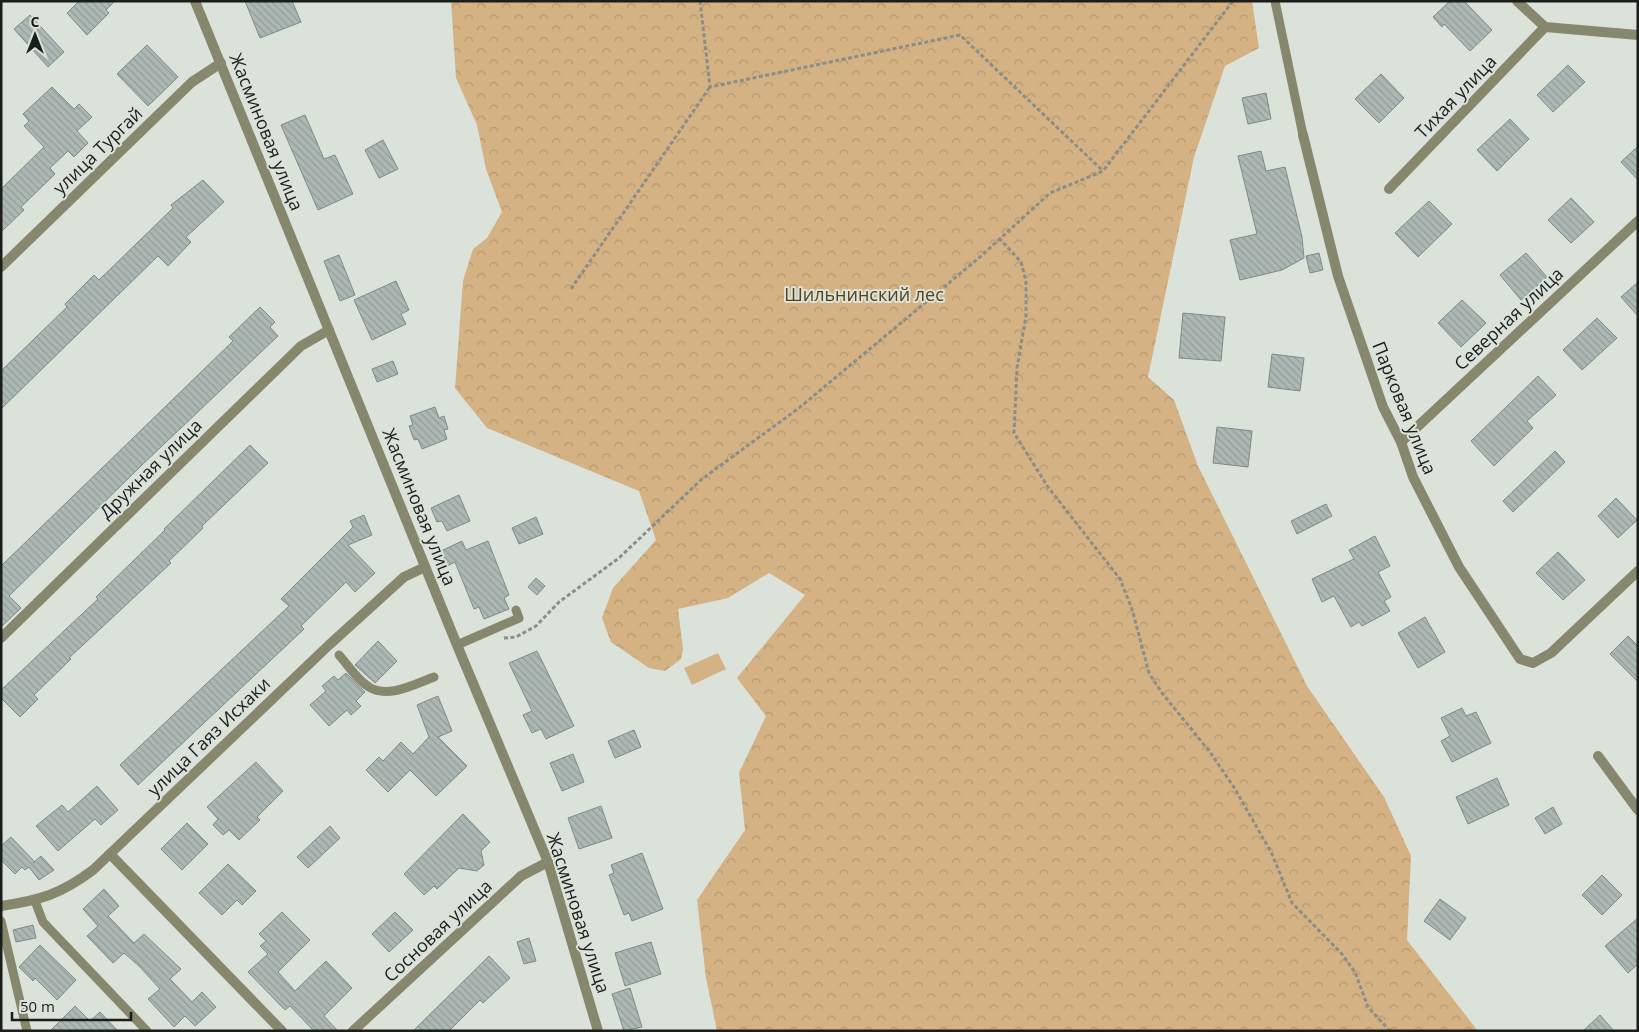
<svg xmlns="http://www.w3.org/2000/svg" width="1639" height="1032" font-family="'Open Sans',sans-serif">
	<defs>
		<pattern id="forest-crowns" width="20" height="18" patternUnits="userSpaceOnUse" patternTransform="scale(1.25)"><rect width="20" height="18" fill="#d5b284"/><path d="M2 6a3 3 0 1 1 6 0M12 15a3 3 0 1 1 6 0" fill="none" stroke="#b69971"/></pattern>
		<pattern id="building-back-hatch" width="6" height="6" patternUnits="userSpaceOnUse" patternTransform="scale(1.25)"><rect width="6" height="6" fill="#acb8b4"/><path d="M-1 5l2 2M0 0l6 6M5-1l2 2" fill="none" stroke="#939e9a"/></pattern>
	</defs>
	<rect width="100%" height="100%" fill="#dae2da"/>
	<polygon fill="#d5b284" points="718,653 726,669 692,685 684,668"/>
	<polygon fill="url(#forest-crowns)" points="451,1 1252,1 1259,48 1225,66 1194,157 1148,377 1174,400 1198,466 1307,686 1384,797 1411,856 1407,940 1478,1031 717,1031 706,978 697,900 745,830 739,773 766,716 737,678 805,595 769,573 728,598 678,609 683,649 681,659 665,671 649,668 611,642 602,618 613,588 656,540 639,491 487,428 455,388 463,281 473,249 487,238 502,212 486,169 477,125 456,78"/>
	<g fill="url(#building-back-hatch)" stroke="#7f8a87">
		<polygon points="79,1 115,1 106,10 109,13 87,35 67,13"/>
		<polygon points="245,1 292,1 301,22 260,38"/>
		<polygon points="1450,1 1464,1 1492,30 1470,51 1444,24 1442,27 1433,17"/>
		<polygon points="30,15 64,52 48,67 14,29"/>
		<polygon points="147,45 178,77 148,106 117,74"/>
		<polygon points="1568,65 1585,82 1553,112 1537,95"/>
		<polygon points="1381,74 1404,98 1379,123 1355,99"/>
		<polygon points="52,87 74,109 79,104 92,117 77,131 88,143 74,157 68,151 50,168 55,174 21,207 24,210 1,232 1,189 44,147 24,126 29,121 23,114"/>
		<polygon points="1266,93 1271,119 1248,124 1242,98"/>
		<polygon points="305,115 324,159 335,155 353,194 318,210 281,125"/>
		<polygon points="1510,119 1529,139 1497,171 1477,150"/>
		<polygon points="383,140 398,169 379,178 365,150"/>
		<polygon points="1638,146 1638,180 1621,162"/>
		<polygon points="1261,151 1266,171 1285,167 1302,237 1304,258 1282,270 1240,280 1230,240 1257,234 1238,156"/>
		<polygon points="203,180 224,202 186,237 191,242 168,266 158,256 1,409 1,371 67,307 65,304 94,275 99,280 173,208 171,205"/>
		<polygon points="1571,198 1594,222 1571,243 1548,220"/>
		<polygon points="1429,201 1452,224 1418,257 1395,233"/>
		<polygon points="1319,253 1323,270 1310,273 1306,256"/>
		<polygon points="1526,253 1547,277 1521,300 1500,275"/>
		<polygon points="339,255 355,295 340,301 324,261"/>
		<polygon points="396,281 409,310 401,314 406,324 372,340 354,300"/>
		<polygon points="1638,282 1638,316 1621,297"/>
		<polygon points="1462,300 1486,323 1461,347 1438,323"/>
		<polygon points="260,307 275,322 270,327 278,336 142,465 9,596 21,608 1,627 1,566 233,341 229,337"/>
		<polygon points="1183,313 1225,317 1221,361 1179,358"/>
		<polygon points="1597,318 1617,338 1582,370 1563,350"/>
		<polygon points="1272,354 1304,358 1300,391 1268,387"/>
		<polygon points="393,361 398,374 377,382 372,369"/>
		<polygon points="1538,376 1556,395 1527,421 1533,428 1494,466 1471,441"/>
		<polygon points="435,407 439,418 444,416 448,429 444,430 447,439 422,449 418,439 414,440 409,426 413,425 410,416"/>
		<polygon points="1217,427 1252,431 1248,467 1213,463"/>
		<polygon points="250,445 268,463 202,526 203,528 169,561 171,563 69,658 71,659 34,695 38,699 20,717 1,698 1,690 98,599 96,597 165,530 164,529"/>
		<polygon points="1555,451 1565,462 1513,512 1503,501"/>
		<polygon points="459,495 470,521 447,531 442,521 437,522 431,508"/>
		<polygon points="1616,498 1637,520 1618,538 1598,516"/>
		<polygon points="1326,504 1332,516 1297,534 1291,521"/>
		<polygon points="364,515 372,535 348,545 375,573 355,592 346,582 301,626 304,629 138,785 120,765 289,606 281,599 353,527 350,521"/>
		<polygon points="536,517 543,534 519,544 512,528"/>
		<polygon points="1375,536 1390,566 1378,572 1391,597 1384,601 1390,611 1362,626 1359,622 1351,627 1334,596 1322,602 1312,579 1354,559 1349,550"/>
		<polygon points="462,541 466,550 488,541 509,595 504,598 509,609 484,619 479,607 474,609 455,562 447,566 441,551"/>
		<polygon points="1558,552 1585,580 1563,600 1536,573"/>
		<polygon points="536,578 545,586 537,595 528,587"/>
		<polygon points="1425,617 1445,652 1418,668 1398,633"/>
		<polygon points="1628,636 1638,646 1638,682 1610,654"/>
		<polygon points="378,641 397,661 375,683 355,665"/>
		<polygon points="537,651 574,726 546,739 541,729 532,733 523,715 532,711 509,663"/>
		<polygon points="346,673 365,692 356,701 361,706 351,715 347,710 329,726 310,705 326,691 322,686 334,676 338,680"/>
		<polygon points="438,696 452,731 438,737 467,766 436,796 410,770 388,792 366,770 379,757 383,761 401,742 413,754 429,737 417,705"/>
		<polygon points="1462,708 1466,716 1476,712 1491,743 1452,762 1441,741 1450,736 1441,718"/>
		<polygon points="634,730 641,747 615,758 608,741"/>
		<polygon points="573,754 584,782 562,791 550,763"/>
		<polygon points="256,762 283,791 257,817 260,820 239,840 229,830 223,835 213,825 218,819 207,807"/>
		<polygon points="1497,778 1509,805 1468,824 1456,797"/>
		<polygon points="97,786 118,810 101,825 95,819 58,851 36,826 62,805 68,812"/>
		<polygon points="601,806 612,838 579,849 568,818"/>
		<polygon points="1553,807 1562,824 1545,834 1535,818"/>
		<polygon points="463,814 490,842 481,851 484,865 477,871 459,868 437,889 434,886 424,895 404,874"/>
		<polygon points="187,823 208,844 182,870 161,849"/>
		<polygon points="330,826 340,838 308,868 297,857"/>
		<polygon points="11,837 35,862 33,863 41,856 54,870 39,880 29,867 25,870 22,867 15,874 1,860 1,846"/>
		<polygon points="642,853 663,909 632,921 629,913 624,915 609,875 614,873 611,865"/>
		<polygon points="228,864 256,891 242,905 237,900 222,915 199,893"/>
		<polygon points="1602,875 1622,895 1602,915 1582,895"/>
		<polygon points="104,889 119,906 108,916 134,943 144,934 181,969 170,979 192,1002 202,992 216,1007 195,1026 185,1016 174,1027 148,999 160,989 139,966 124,953 113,963 87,936 98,926 83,909"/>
		<polygon points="1440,899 1466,918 1450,940 1424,921"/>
		<polygon points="282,912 310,940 278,972 295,991 326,961 352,988 324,1016 338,1031 314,1031 290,1006 285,1010 248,972 268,954 260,946 266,941 259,934"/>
		<polygon points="395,912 413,930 389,952 372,934"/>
		<polygon points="1638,918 1638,964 1628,973 1605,946"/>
		<polygon points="33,925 36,938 16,942 13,930"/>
		<polygon points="529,938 536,961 524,964 517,942"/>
		<polygon points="651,942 661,974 625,986 615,953"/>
		<polygon points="40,945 76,980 57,1000 35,978 33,981 19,967"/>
		<polygon points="489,956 510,978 483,1003 480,1000 449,1031 413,1031"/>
		<polygon points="630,988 642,1027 624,1031 612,994"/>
		<polygon points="75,1006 90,1021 100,1012 118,1031 50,1031"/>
		<polygon points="1600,1015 1614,1031 1583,1031"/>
	</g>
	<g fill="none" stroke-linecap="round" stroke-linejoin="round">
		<g stroke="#898e89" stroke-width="3" stroke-dasharray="4 2.5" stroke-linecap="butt">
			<polyline points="700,1 710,87 960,35 1103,171"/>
			<polyline points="286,195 295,191"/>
			<polyline points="999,238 1021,262 1026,281 1026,316 1017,368 1014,433 1048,487 1120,579 1132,609 1149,673 1162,693 1210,752 1235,789 1272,854 1292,903 1342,954 1355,972 1368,1007 1390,1031"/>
			<polyline points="571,289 710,87"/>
			<polyline points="504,638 516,637 536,626 559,602 619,558 702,479 799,408 980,257 1050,193 1103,171 1233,1"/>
		</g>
		<g stroke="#87876d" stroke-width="9">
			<polyline points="1275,1 1303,135"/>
			<polyline points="457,645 519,618 516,610"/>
			<path d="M339,655C348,665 357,680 369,687C388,699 415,684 434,677"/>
			<polyline points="35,901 43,922 147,1031"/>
			<polyline points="1,921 27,1031"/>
		</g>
		<g stroke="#87876d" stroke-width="10">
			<polyline points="1517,1 1545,27 1638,35"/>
			<polyline points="1303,135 1338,276 1383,407 1401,442 1413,477 1459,567 1520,659 1533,663 1551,653 1638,571"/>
			<polyline points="1389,189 1545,27"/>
			<polyline points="1,267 192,82 221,63"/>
			<polyline points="1401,442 1638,221"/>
			<polyline points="1,638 301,346 329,330"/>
			<polyline points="1598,756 1638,810"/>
			<polyline points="110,854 282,1031"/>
			<path d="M1,906C41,900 61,894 93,870L329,645L404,577L425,567"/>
			<polyline points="353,1031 521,876 548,862"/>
		</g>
		<polyline stroke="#87876d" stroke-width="10" points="195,1 457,645 548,862 598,1031"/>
	</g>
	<g text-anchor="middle" stroke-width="4" stroke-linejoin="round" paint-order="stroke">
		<g font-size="18" fill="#1a1d1a" stroke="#dae2da">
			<text transform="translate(1456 97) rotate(-46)" y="6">Тихая улица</text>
			<text transform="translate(266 132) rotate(68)" y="6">Жасминовая улица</text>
			<text transform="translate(98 151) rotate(-44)" y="6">улица Тургай</text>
			<text transform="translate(1509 319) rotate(-43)" y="6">Северная улица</text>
			<text transform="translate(1404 408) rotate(68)" y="6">Парковая улица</text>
			<text transform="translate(151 469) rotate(-44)" y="6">Дружная улица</text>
			<text transform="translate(419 507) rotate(68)" y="6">Жасминовая улица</text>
			<text transform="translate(209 737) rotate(-44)" y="6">улица Гаяз Исхаки</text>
			<text transform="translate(578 913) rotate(72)" y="6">Жасминовая улица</text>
			<text transform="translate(438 931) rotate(-43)" y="6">Сосновая улица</text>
		</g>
		<g font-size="18" fill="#5b4016" stroke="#dae2da">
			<text x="864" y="301">Шильнинский лес</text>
		</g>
	</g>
	<rect width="1639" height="1032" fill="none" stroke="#1a1d1a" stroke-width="5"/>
	<g transform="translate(35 35)" stroke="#dae2da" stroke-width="4" paint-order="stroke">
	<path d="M0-4L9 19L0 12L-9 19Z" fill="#1a1d1a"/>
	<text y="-8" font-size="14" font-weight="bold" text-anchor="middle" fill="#1a1d1a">С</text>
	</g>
	<path d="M12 1012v8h119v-8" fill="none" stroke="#1a1d1a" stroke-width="2.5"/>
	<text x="20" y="1012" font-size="15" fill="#1a1d1a" stroke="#dae2da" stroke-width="4" paint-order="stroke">50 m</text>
</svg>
